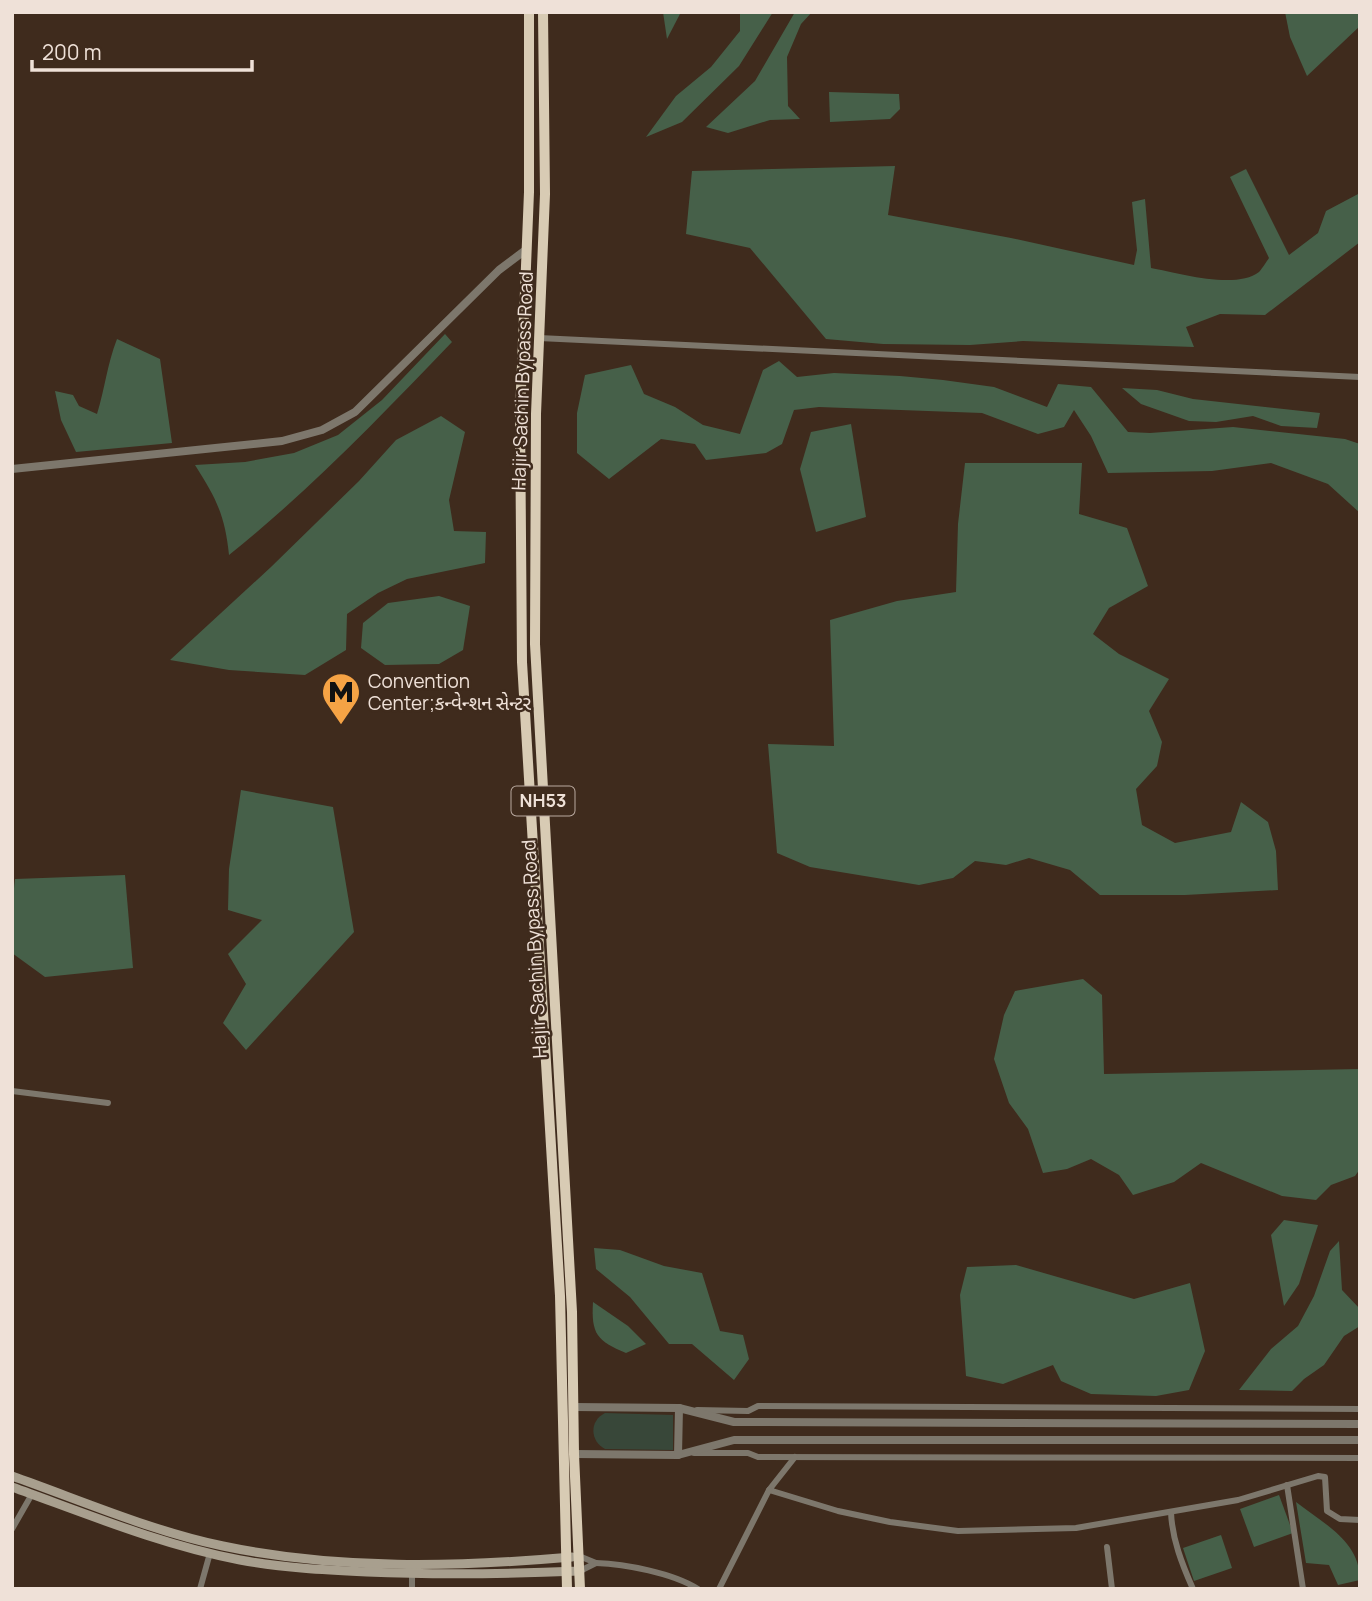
<svg xmlns="http://www.w3.org/2000/svg" width="1372" height="1601" font-family="Manrope,'Noto Sans Gujarati',sans-serif">
	<rect width="100%" height="100%" fill="#3f2b1d"/>
	<path fill="#384739" d="M605,1413L673,1415V1450L605,1449C590,1441 589,1421 605,1413Z"/>
	<g fill="#466049">
		<polygon points="663,12 681,12 667,39"/>
		<polygon points="740,12 773,12 739,66 682,122 646,137 676,96 711,67 740,31"/>
		<polygon points="795,12 812,12 801,24 787,57 788,106 800,119 770,120 728,133 706,127 755,81"/>
		<polygon points="1285,12 1360,12 1360,26 1307,76 1290,37"/>
		<polygon points="829,92 899,94 900,109 890,119 830,122"/>
		<path d="M895,166L888,215L1011,238L1134,265L1137,250L1132,202L1145,199L1151,268C1178,273 1236,290 1259,272C1262,269 1266,262 1269,258L1230,177L1246,169L1289,255L1318,233L1326,211L1360,193V242L1265,315L1220,314L1186,327L1194,347L1023,341L970,345L883,344L826,339L750,248L686,234L692,171Z"/>
		<path d="M445,334L452,342C381,416 309,491 229,555C225,515 216,498 195,465L245,462L294,453L338,435L382,400Z"/>
		<path d="M117,339L160,359L172,443L76,452L61,420L55,391L73,395L79,406L97,414C105,388 107,365 117,339Z"/>
		<polygon points="779,361 797,377 834,373 900,376 943,380 994,387 1047,407 1058,384 1091,387 1128,432 1150,433 1233,427 1345,439 1360,444 1360,513 1328,484 1271,463 1212,471 1108,473 1091,436 1074,410 1064,427 1038,434 982,413 819,407 794,410 782,444 766,453 706,460 695,444 661,439 609,479 577,453 577,413 585,375 631,365 644,394 675,407 703,425 740,434 763,370"/>
		<polygon points="1122,388 1157,390 1193,399 1320,413 1317,428 1281,426 1253,416 1216,422 1189,421 1141,404"/>
		<polygon points="441,416 465,432 449,500 454,531 486,532 485,563 407,579 378,593 347,614 346,650 305,675 229,670 170,660 271,567 359,481 396,440"/>
		<polygon points="851,424 866,517 816,532 800,469 811,432"/>
		<polygon points="965,463 1082,463 1079,514 1127,528 1148,586 1109,608 1093,634 1119,654 1169,679 1149,711 1162,742 1157,766 1136,789 1142,825 1175,843 1231,832 1241,802 1268,822 1276,851 1278,890 1185,895 1100,895 1070,870 1029,858 1006,865 975,861 953,878 919,885 810,867 777,853 768,744 834,746 830,620 897,601 956,592 958,524"/>
		<polygon points="439,596 470,606 463,650 439,664 385,665 361,648 363,623 388,603"/>
		<polygon points="241,790 333,807 354,932 246,1050 223,1023 246,984 228,954 262,920 228,910 229,869"/>
		<polygon points="125,875 133,968 45,977 12,953 12,906 15,879"/>
		<polygon points="1083,979 1102,995 1104,1074 1360,1069 1360,1169 1355,1176 1331,1185 1316,1200 1282,1196 1201,1163 1174,1182 1133,1195 1119,1175 1091,1159 1067,1169 1043,1173 1028,1129 1009,1103 994,1059 1004,1015 1015,991"/>
		<polygon points="1284,1220 1318,1225 1299,1284 1284,1306 1271,1235"/>
		<polygon points="1339,1241 1342,1290 1360,1309 1360,1326 1344,1336 1324,1365 1304,1379 1292,1391 1239,1390 1271,1349 1298,1326 1314,1296 1330,1251"/>
		<polygon points="594,1248 620,1250 664,1266 702,1273 720,1331 743,1335 749,1359 734,1380 692,1344 669,1344 630,1297 596,1269"/>
		<polygon points="1016,1265 1134,1299 1190,1283 1205,1351 1189,1390 1156,1396 1091,1394 1061,1381 1053,1365 1003,1384 966,1376 960,1295 967,1267"/>
		<path d="M593,1302L628,1326L646,1344L626,1353C597,1341 591,1334 593,1302Z"/>
		<polygon points="1279,1495 1293,1533 1254,1547 1240,1509"/>
		<path d="M1296,1502C1324,1524 1360,1541 1360,1580L1338,1585L1329,1565L1306,1563Z"/>
		<polygon points="1221,1535 1232,1568 1194,1581 1183,1548"/>
	</g>
	<g fill="none" stroke-linecap="round" stroke-linejoin="round">
		<g stroke="#7d776c" stroke-width="6">
			<polyline points="539,338 1360,377"/>
			<polyline points="12,1091 108,1103"/>
			<polyline points="697,1410 748,1411 758,1406 1360,1409"/>
			<polyline points="694,1453 748,1453 758,1457 1360,1458"/>
			<polyline points="795,1457 769,1490 838,1511 890,1522 958,1531 1076,1528 1238,1500 1318,1476 1325,1477 1327,1511 1340,1519 1360,1520"/>
			<polyline points="1287,1485 1303,1589"/>
			<path d="M1171,1512C1172,1539 1182,1564 1193,1589"/>
			<polyline points="12,1529 32,1494"/>
			<polyline points="1107,1547 1112,1589"/>
			<polyline points="579,1556 596,1563 580,1571"/>
			<path d="M596,1563C625,1564 673,1573 698,1589"/>
			<polyline points="412,1573 412,1589"/>
			<polyline points="200,1589 210,1553"/>
			<polyline points="719,1589 769,1490"/>
		</g>
		<g stroke="#7d776c" stroke-width="8">
			<polyline points="12,469 282,441 322,430 355,412 499,270 527,249"/>
			<polyline points="574,1407 679,1408 734,1422 1360,1424"/>
			<polyline points="574,1454 678,1455 734,1440 1360,1440"/>
			<polyline points="678,1455 679,1408"/>
		</g>
		<g stroke="#a89f8e" stroke-width="9">
			<path d="M12,1476C80,1500 154,1532 223,1546C337,1570 457,1567 572,1557"/>
			<path d="M12,1487C87,1514 162,1545 240,1560C283,1568 325,1570 367,1572C438,1575 509,1574 580,1571"/>
		</g>
		<g stroke="#d8cbb4" stroke-width="10">
			<polyline points="529,12 529,192 520,414 522,662 560,1296 567,1589"/>
			<polyline points="543,12 545,194 536,414 535,644 572,1312 574,1454 580,1589"/>
		</g>
	</g>
	<defs>
		<symbol id="metro-pin" viewBox="-11 -11 22 30"><path d="M0 17L-7.5 6A9.5 9.5 0 1 1 7.5 6Z" fill="#f5a345" stroke="#3f2b1d"/><path d="M-5.5 5V-5H-3L0 0L3-5H5.5V5H3V-.5L0 4L-3-.5V5Z" fill="#111"/></symbol>
	</defs>
	<g fill-rule="evenodd">
		<use href="#metro-pin" x="319" y="670" width="44" height="60"/>
	</g>
	<g text-anchor="middle" stroke-width="5" stroke-linejoin="round" paint-order="stroke">
		<rect fill="#3f2b1d" stroke="#baaaa0" stroke-width="2" x="511.5" y="786.5" width="63" height="29" rx="5"/>
		<g font-size="18" font-weight="bold" fill="#efe1d8">
			<text x="543" y="807">NH53</text>
		</g>
		<g font-size="19" fill="#efe1d8" stroke="#3f2b1d">
			<text transform="translate(522 381) rotate(-88)" y="7">Hajir Sachin Bypass Road</text>
			<text transform="translate(534 949) rotate(-93)" y="7">Hajir Sachin Bypass Road</text>
		</g>
		<g font-size="19" fill="#efe1d8" stroke="#3f2b1d" text-anchor="start">
			<text x="368" y="688">Convention<tspan x="368" dy="22">Center;કન્વેન્શન સેન્ટર</tspan></text>
		</g>
	</g>
	<rect width="1372" height="1601" fill="none" stroke="#efe1d8" stroke-width="28"/>
	<path d="M32 60v10h220v-10" fill="none" stroke="#efe1d8" stroke-width="3.5"/>
	<text x="42" y="60" font-size="21" fill="#efe1d8" stroke="#3f2b1d" stroke-width="5" paint-order="stroke">200 m</text>
</svg>
